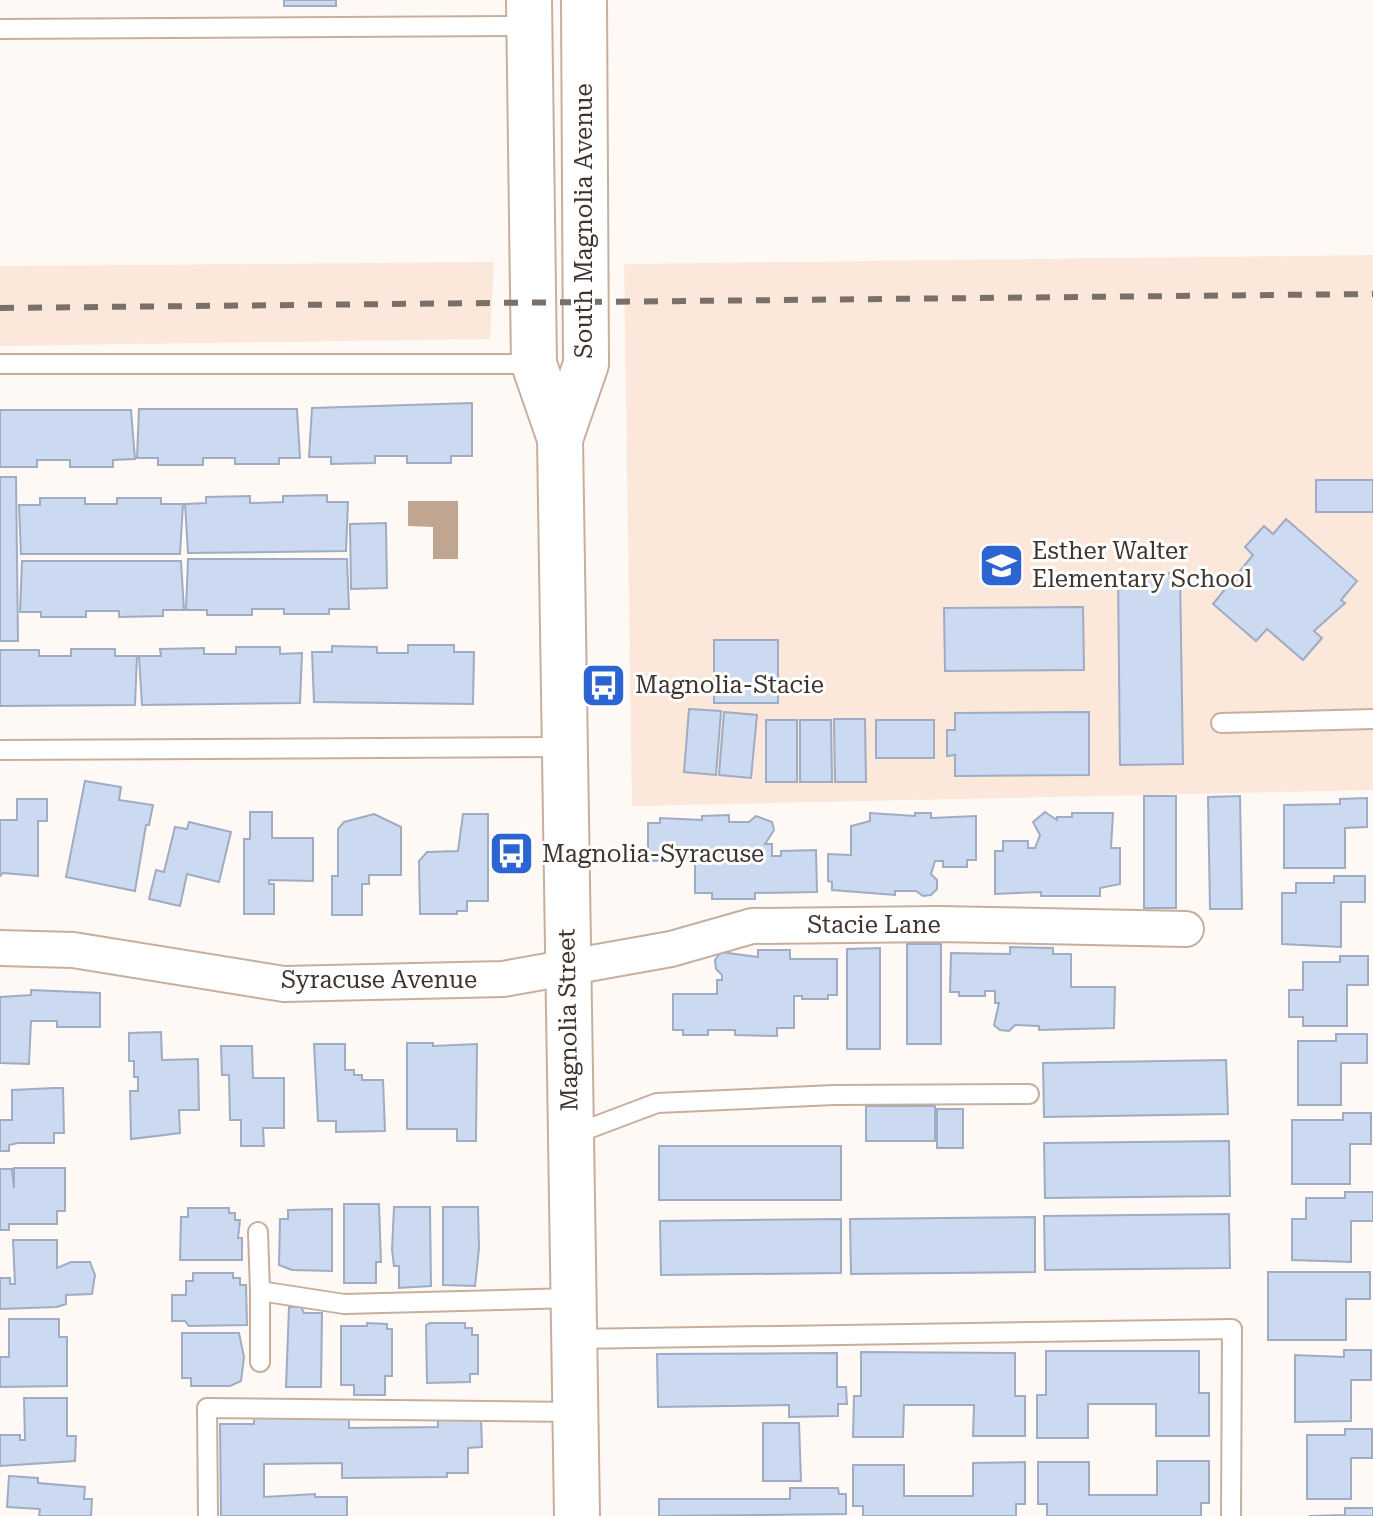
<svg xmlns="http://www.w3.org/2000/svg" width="1373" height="1516" font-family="'Roboto Serif',serif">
	<rect width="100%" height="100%" fill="#fef9f5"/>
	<g fill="#fce8da">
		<polygon points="1373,255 1373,790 632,806 624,264"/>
		<polygon points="494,262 490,339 0,346 0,266"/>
	</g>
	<polygon fill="#c0a591" points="408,501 458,501 458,559 433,559 433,527 408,526"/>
	<g fill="#cbd9f1" stroke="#9facc3" stroke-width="2">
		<rect x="284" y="0" width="52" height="6"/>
		<polygon points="472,403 472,456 451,456 451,463 407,463 407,456 375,456 375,463 331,464 331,457 309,457 312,408"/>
		<polygon points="139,409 297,409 300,458 279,458 279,464 235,464 235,458 203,458 203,465 158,465 158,458 137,458"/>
		<polygon points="0,410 131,410 135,459 113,460 113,467 70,467 70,460 37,460 37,467 0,467"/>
		<polygon points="0,477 16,477 18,641 0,641"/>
		<rect x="1316" y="480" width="57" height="32"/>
		<polygon points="327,495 327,502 348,502 346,551 188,553 185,504 206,503 206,497 250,496 250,503 283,502 283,496"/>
		<polygon points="40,498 85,498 85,504 117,504 117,498 161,498 161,504 183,504 180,554 21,554 19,505 40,505"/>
		<polygon points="1286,519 1357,581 1341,600 1345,603 1314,631 1322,638 1303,660 1267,629 1256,641 1213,604 1253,555 1245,547 1264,526 1273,534"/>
		<polygon points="386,523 387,588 351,589 350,524"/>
		<polygon points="188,559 347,559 349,609 329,609 329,614 284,614 284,609 252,609 252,615 207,615 207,610 186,610"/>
		<polygon points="22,561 181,561 184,610 163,610 163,616 119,617 119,611 86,611 86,617 41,617 41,612 20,612"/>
		<polygon points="1180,573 1183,764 1120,765 1118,574"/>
		<polygon points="1083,607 1084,670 945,671 944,608"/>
		<rect x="714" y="640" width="64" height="63"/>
		<polygon points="408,645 454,645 454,652 474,652 473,704 314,702 312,652 332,652 332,646 377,647 377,653 408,653"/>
		<polygon points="236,647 280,647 280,654 302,653 300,703 142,705 139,656 161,656 160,649 204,648 204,654 236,654"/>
		<polygon points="71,649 115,649 115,656 137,656 135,705 0,706 0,650 39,650 39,656 71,656"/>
		<polygon points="689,709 721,711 716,775 684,772"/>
		<polygon points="724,712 757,715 751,778 719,775"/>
		<polygon points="1089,712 1089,775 955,776 955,755 947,756 947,730 955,730 955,713"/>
		<polygon points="834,719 865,719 866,782 835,782"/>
		<rect x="766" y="720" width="31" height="62"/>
		<polygon points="800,720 831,720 832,782 800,782"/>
		<rect x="876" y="720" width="58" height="38"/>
		<polygon points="85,781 121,787 119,800 153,805 149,825 146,825 135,891 66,877"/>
		<rect x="1144" y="796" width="32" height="112"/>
		<polygon points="1240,796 1242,909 1210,909 1208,797"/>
		<polygon points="1367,798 1367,827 1345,828 1345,868 1284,868 1284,805 1340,804 1340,799"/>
		<polygon points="17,799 47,799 47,821 38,821 38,876 3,873 0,876 0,820 17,820"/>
		<polygon points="250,812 272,812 272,838 313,838 313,881 269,880 269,884 274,884 274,914 244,914 244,839 250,839"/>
		<polygon points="1045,812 1057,820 1057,817 1072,817 1072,813 1113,813 1111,848 1120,848 1120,884 1100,888 1100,896 1041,896 1041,892 995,894 995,851 1003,851 1003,841 1028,841 1028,848 1035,848 1040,835 1033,822"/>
		<polygon points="870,813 915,816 915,813 931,813 931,818 976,816 976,860 967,860 967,867 943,867 943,861 935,861 931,874 937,880 937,889 931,895 923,896 916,891 895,891 895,895 832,890 832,882 828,881 828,854 851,855 851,826 870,821"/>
		<polygon points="374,814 401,827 401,875 369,875 369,884 362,884 362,915 332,915 332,876 338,876 338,829 344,822"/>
		<polygon points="463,814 488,814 488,901 467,901 467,911 457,911 457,914 420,914 419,861 427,852 458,851"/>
		<polygon points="729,815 729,822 749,822 756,816 772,822 774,830 765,844 772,844 772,856 781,856 781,851 816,850 817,892 755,893 755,899 712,899 712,893 695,893 695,860 648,861 648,823 660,823 660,818 702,820 702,816"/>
		<polygon points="189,822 231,832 219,882 187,874 180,906 149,899 156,870 164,872 175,827 187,829"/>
		<polygon points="1334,876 1365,876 1365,902 1341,902 1341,947 1282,944 1282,893 1296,893 1296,883 1334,883"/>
		<rect x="907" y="944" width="34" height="100"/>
		<polygon points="1010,947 1053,948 1053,954 1071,954 1071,987 1115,987 1114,1028 1039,1030 1039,1026 1015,1025 1009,1031 1000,1030 994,1025 999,1003 995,1003 995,991 985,991 985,996 959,996 959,992 950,992 951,953 1010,954"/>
		<polygon points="880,948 880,1049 847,1049 847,949"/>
		<polygon points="758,950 790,950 790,959 837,959 837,995 828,995 828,999 802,999 802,996 794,996 794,1028 777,1028 777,1036 735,1035 735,1030 708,1030 708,1035 683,1035 683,1030 673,1030 673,994 717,994 717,980 722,980 722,975 716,969 715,960 721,952 758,957"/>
		<polygon points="1340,956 1368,956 1368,985 1347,985 1347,1026 1303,1026 1303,1017 1289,1017 1289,990 1303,990 1303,962 1340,962"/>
		<polygon points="31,990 100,993 100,1027 57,1027 57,1021 31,1021 29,1064 0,1063 0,997 31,995"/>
		<polygon points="161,1032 162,1060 198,1059 199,1110 179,1110 180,1133 131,1139 130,1091 138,1091 138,1077 134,1077 134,1061 129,1061 129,1033"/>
		<polygon points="1336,1034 1367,1034 1367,1063 1341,1063 1341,1105 1298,1105 1298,1041 1336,1041"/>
		<polygon points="407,1043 433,1043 433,1046 477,1044 476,1141 457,1141 457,1129 407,1129"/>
		<polygon points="314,1044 345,1044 345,1070 354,1070 354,1075 362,1075 362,1080 383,1080 385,1131 336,1132 336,1121 318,1121"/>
		<polygon points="221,1046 252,1046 253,1078 284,1078 284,1128 263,1128 264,1146 241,1146 241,1120 230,1120 229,1075 222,1075"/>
		<polygon points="1226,1060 1228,1114 1044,1117 1043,1063"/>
		<polygon points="54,1088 63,1088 64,1133 54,1133 54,1143 18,1143 9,1145 9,1151 0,1151 0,1120 12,1120 12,1090"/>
		<rect x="866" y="1106" width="69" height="35"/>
		<rect x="937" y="1109" width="26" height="39"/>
		<polygon points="1343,1113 1371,1113 1371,1144 1350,1144 1350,1184 1292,1184 1292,1120 1343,1120"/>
		<polygon points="1229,1141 1230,1196 1045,1198 1044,1143"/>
		<rect x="659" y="1146" width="182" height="54"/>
		<polygon points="14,1168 65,1168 65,1211 57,1211 57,1224 9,1224 9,1230 0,1230 0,1169 12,1169 14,1188"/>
		<polygon points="1345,1192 1373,1192 1373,1221 1351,1221 1351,1262 1292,1260 1292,1219 1306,1219 1306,1198 1345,1198"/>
		<polygon points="344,1204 379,1204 381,1262 376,1262 376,1283 344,1283"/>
		<polygon points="394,1207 430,1207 431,1286 399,1288 399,1266 394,1266 392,1250"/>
		<polygon points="443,1207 478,1207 479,1248 475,1286 443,1285"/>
		<polygon points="188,1208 229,1208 229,1213 235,1213 235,1220 240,1220 238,1238 242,1238 242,1260 180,1260 181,1217 188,1217"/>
		<polygon points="332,1209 332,1271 292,1270 279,1265 280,1219 288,1219 288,1210"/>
		<polygon points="1229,1214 1230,1268 1045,1270 1044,1216"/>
		<polygon points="1035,1217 1035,1272 851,1274 850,1219"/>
		<polygon points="841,1219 841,1273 661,1275 660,1221"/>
		<polygon points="13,1240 57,1240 57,1268 71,1262 90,1262 95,1275 92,1294 66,1295 66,1304 57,1307 0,1309 0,1278 10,1278 10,1284 15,1284"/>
		<polygon points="1268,1272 1370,1272 1370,1299 1346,1299 1346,1340 1268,1340"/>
		<polygon points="193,1273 233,1273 233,1278 240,1278 240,1285 246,1285 247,1325 189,1326 185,1321 172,1321 172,1295 186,1295 186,1281 193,1281"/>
		<polygon points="289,1307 301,1307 304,1313 322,1313 321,1387 286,1387"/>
		<polygon points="9,1319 59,1319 59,1337 67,1337 67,1386 0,1387 0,1357 9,1357"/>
		<polygon points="367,1323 387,1324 387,1329 392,1329 392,1376 385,1376 385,1395 354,1395 354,1385 341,1385 341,1326 367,1326"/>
		<polygon points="430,1323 465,1323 465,1328 472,1328 472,1335 478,1335 478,1374 470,1374 470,1382 427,1383 426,1325"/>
		<polygon points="182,1333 239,1333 244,1357 241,1381 230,1386 191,1386 191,1378 182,1378"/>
		<polygon points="1344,1350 1371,1350 1371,1380 1351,1380 1351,1421 1295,1422 1295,1355 1344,1357"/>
		<polygon points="1046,1351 1199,1351 1199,1393 1209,1393 1209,1436 1156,1436 1156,1404 1088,1404 1088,1438 1037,1438 1037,1395 1046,1395"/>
		<polygon points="861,1352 1015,1353 1015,1396 1025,1396 1025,1436 973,1436 974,1405 904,1405 903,1437 853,1437 854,1396 861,1396"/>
		<polygon points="837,1353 837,1387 846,1387 847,1404 838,1404 838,1416 789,1417 789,1405 658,1407 657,1354"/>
		<polygon points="24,1398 67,1398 67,1436 76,1436 75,1461 0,1466 0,1435 20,1435 20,1440 25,1440"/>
		<polygon points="254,1413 349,1413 349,1428 438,1427 438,1417 481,1417 482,1447 468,1448 468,1473 447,1473 447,1477 342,1478 342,1463 264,1464 264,1497 315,1494 315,1497 347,1497 347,1516 221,1516 220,1424 254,1424"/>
		<polygon points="763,1423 799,1423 801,1481 763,1481"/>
		<polygon points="1345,1429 1372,1429 1372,1458 1351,1458 1351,1499 1307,1499 1307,1435 1345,1435"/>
		<polygon points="1157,1461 1209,1461 1209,1503 1201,1503 1201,1516 1047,1516 1047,1504 1038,1504 1038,1462 1089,1462 1089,1495 1157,1495"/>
		<polygon points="1025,1462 1025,1504 1016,1504 1016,1516 863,1516 863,1506 853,1506 853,1465 904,1465 904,1496 973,1496 973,1463"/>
		<polygon points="9,1476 38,1478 38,1483 85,1487 84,1499 92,1499 91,1516 39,1516 40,1509 7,1507"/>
		<polygon points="790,1488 838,1488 839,1494 846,1494 846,1514 659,1516 659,1499 790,1499"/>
		<polygon points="1345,1508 1373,1508 1373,1516 1309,1516 1345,1515"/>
	</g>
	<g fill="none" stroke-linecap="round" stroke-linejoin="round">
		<defs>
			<g id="lane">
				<polyline points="0,29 529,26"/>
				<polyline points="0,364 534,364"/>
				<polyline points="1221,723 1373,719"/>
				<polyline points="0,750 566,747"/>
				<polyline points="572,1135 657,1103 834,1095 1029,1094"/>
				<polyline points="258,1232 260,1291"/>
				<polyline points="573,1339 1232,1329 1231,1516"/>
				<polyline points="260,1362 260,1291 344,1304 573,1298"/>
				<polyline points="208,1516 207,1408 575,1412"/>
			</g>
			<polyline id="street" points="0,948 73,950 284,984 503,979 671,949 752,926 938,924 1186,929"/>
			<g id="secondary">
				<polyline points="529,0 534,364 560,439 577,1516"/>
				<polyline points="560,439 586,364 584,0"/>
			</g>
		</defs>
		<use href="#lane" stroke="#c7af9e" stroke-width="22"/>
		<use href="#street" stroke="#c7af9e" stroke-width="38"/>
		<use href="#secondary" stroke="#c7af9e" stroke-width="48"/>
		<use href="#lane" stroke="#fff" stroke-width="18"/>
		<use href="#street" stroke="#fff" stroke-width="34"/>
		<use href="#secondary" stroke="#fff" stroke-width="44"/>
		<polyline stroke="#79706a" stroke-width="6" stroke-dasharray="14 14" stroke-linecap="butt" points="0,308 1373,294"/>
	</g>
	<defs>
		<symbol id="school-square" viewBox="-11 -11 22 22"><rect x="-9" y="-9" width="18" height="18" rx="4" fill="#2c64d2" stroke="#fff"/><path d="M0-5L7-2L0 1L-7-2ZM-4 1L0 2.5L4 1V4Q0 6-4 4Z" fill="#fff"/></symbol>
		<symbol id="bus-square" viewBox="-11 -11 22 22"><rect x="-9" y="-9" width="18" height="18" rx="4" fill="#2c64d2" stroke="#fff"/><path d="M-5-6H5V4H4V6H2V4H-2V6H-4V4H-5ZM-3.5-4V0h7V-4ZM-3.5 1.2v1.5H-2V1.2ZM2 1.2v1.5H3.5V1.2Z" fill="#fff"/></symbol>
	</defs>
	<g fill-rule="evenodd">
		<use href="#school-square" x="976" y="540" width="51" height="51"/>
		<use href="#bus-square" x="578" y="660" width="51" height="51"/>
		<use href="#bus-square" x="486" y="828" width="51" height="51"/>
	</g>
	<g text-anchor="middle" stroke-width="6" stroke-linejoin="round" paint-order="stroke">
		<g font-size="24" fill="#3f352e" stroke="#fff">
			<text transform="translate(584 221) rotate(-90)" y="8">South Magnolia Avenue</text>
			<text x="874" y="933">Stacie Lane</text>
			<text x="379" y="988">Syracuse Avenue</text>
			<text transform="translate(568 1020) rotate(-91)" y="8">Magnolia Street</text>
		</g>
		<g font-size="24" fill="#3f352e" stroke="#fff" text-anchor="start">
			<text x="1032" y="559">Esther Walter<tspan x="1032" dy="28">Elementary School</tspan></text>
			<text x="635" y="693">Magnolia-Stacie</text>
			<text x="542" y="862">Magnolia-Syracuse</text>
		</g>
	</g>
</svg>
